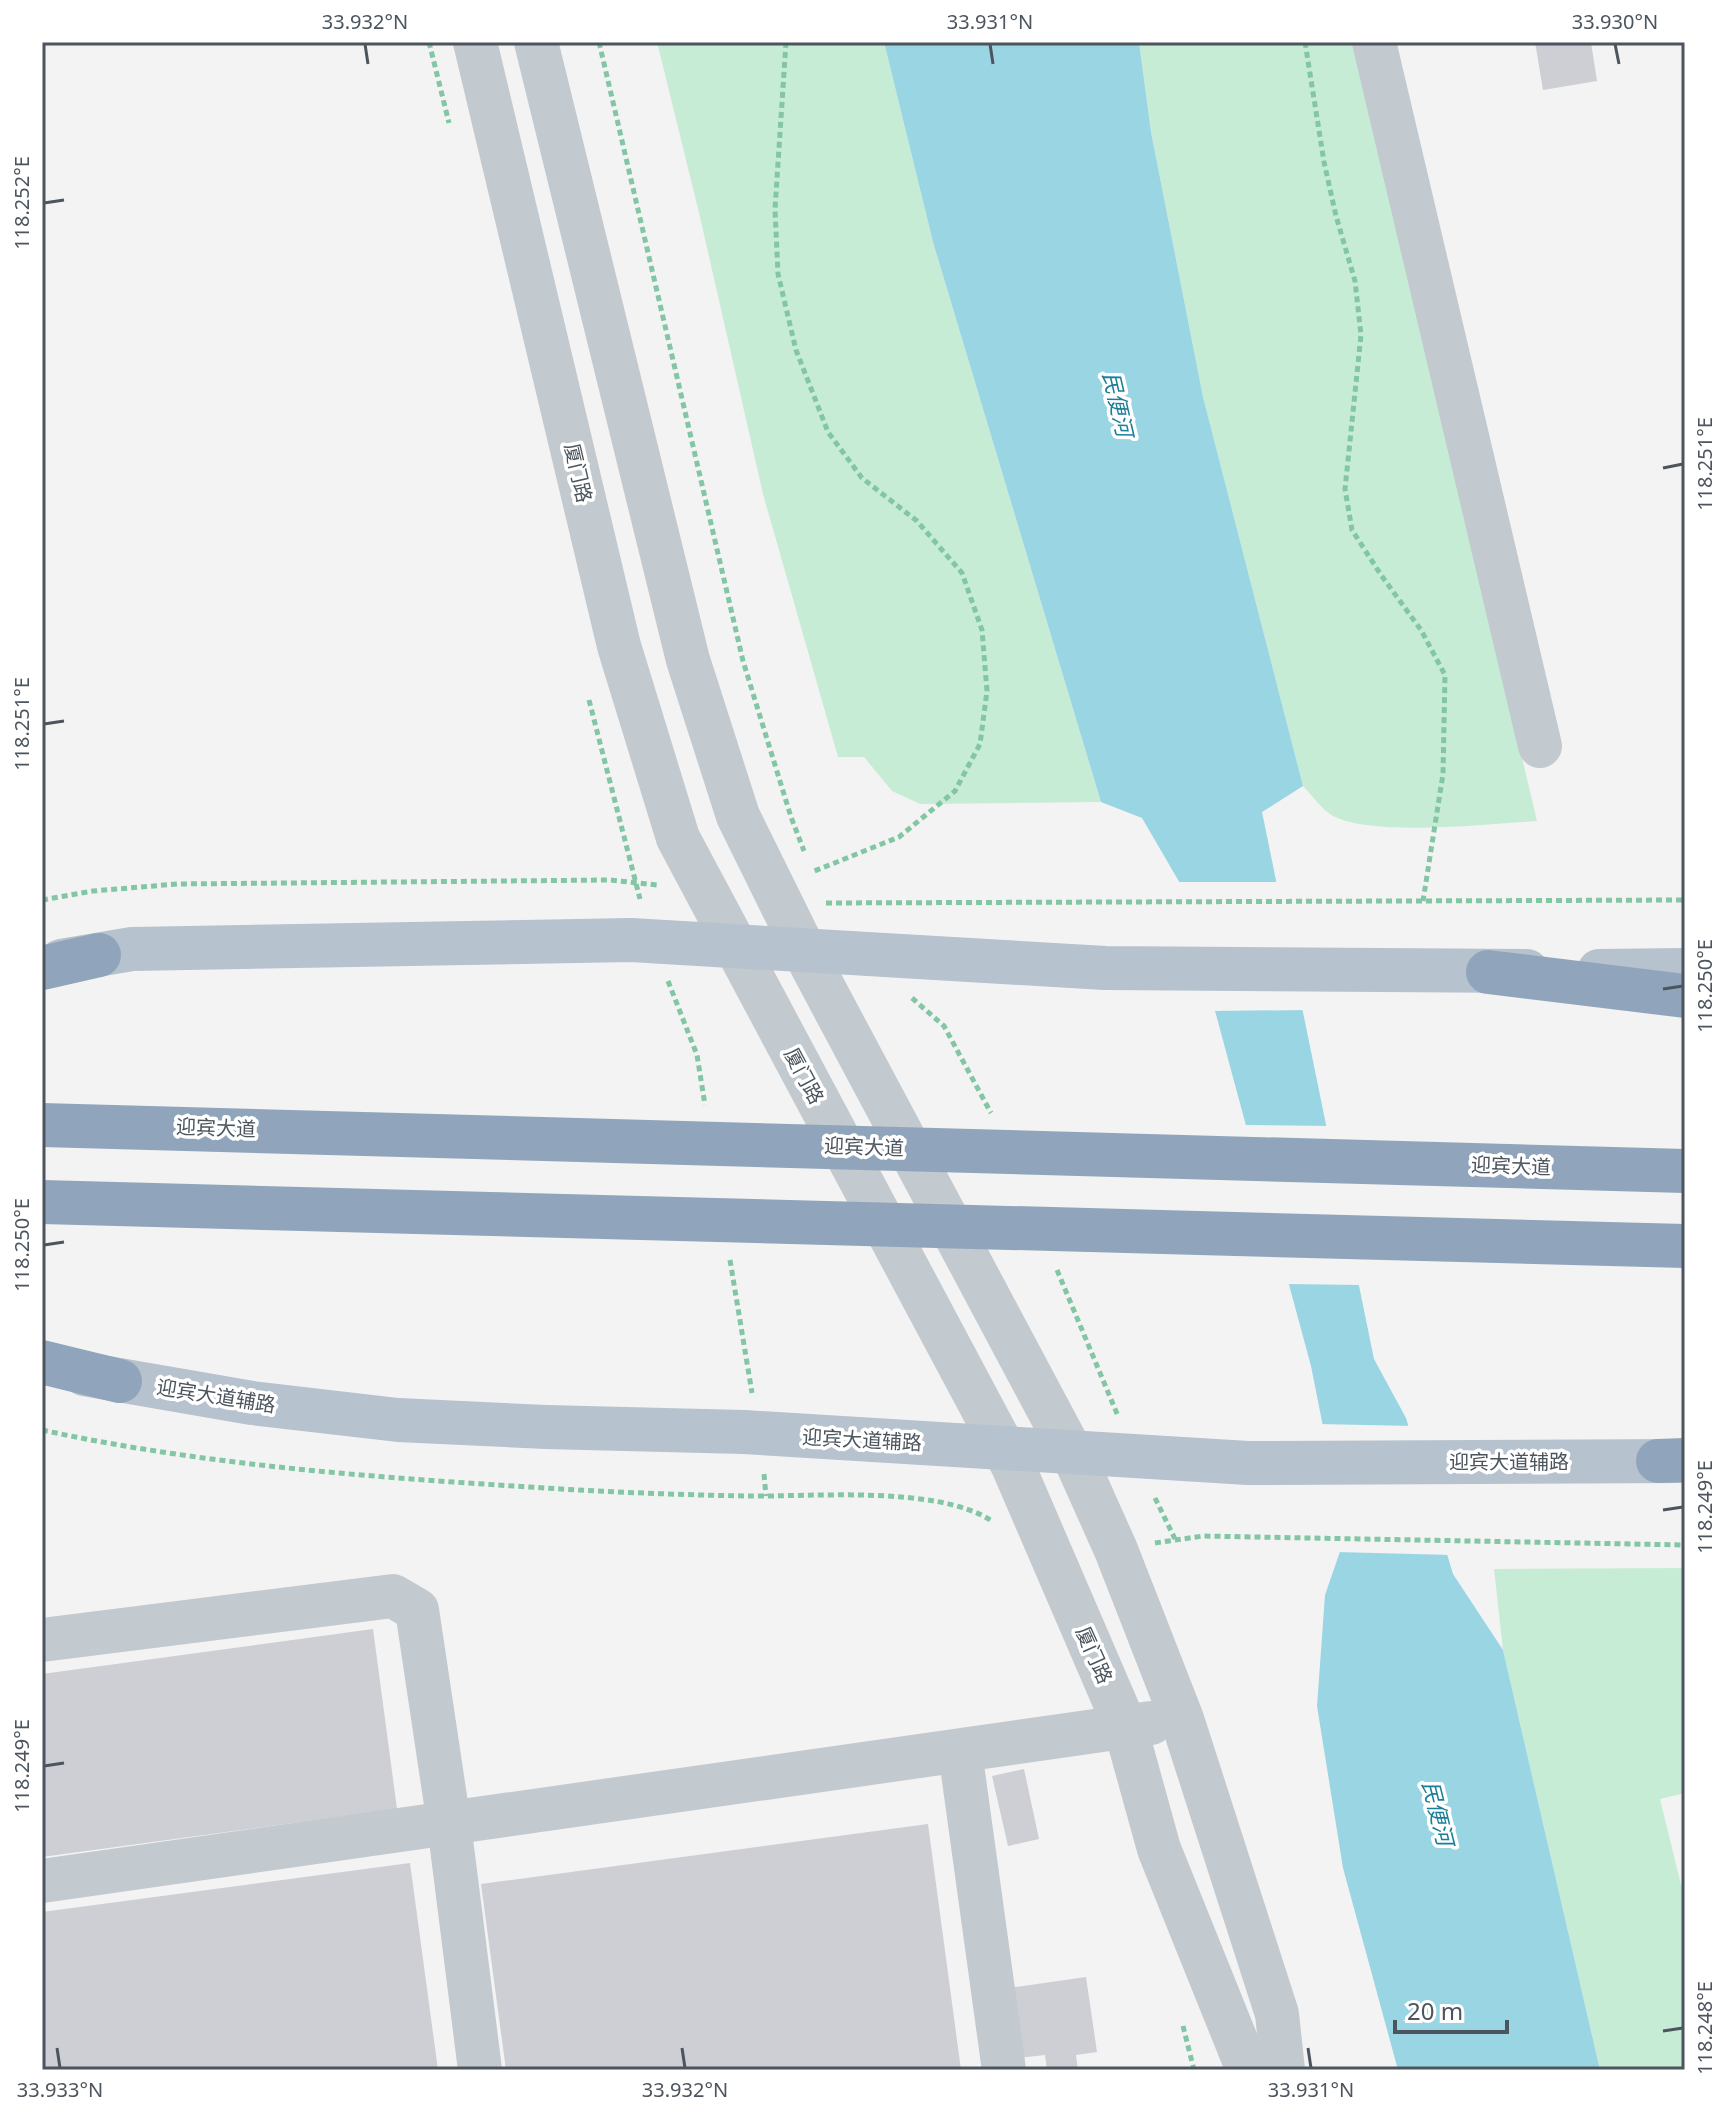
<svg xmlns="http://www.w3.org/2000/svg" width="1727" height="2112" font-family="'Noto Sans','Noto Sans SC',sans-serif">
	<rect width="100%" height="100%" fill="#f4f3f3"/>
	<g fill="#c7ecd5">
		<polygon points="657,42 884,42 933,242 1101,802 920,804 892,791 864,757 838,757 763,494 700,217"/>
		<path d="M1139,42H1353L1537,821C1489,824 1374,837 1333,816C1322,810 1312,795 1303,786L1203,397L1151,132Z"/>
		<polygon points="1685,1568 1685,1793 1660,1799 1685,1901 1685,2070 1600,2070 1503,1650 1494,1569"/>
	</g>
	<polygon fill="#99d5e3" points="884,42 1139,42 1151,132 1203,397 1303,786 1262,812 1374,1359 1406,1418 1453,1574 1503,1650 1600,2070 1398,2070 1343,1868 1317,1706 1325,1595 1345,1537 1311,1366 1181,885 1142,818 1101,802 933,242"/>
	<g fill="#f4f3f3">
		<polygon points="1174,882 1280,882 1307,1010 1211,1011"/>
		<polygon points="1242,1125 1330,1126 1363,1285 1285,1284"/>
		<polygon points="1319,1424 1413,1426 1452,1555 1336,1552 1341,1537"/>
	</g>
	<g fill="#cdcfd4">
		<polygon points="1535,42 1591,42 1597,81 1543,90"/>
		<polygon points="373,1629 397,1809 42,1857 42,1674"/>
		<polygon points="1024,1769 1039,1839 1008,1846 992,1776"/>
		<polygon points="928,1824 961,2070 506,2070 481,1884"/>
		<polygon points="410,1863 438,2070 42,2070 42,1912"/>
		<polygon points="1086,1977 1097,2052 1076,2055 1078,2070 1047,2070 1045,2055 1010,2059 1001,1989"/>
	</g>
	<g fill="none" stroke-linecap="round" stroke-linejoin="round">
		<g stroke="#83c6a4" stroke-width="5" stroke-dasharray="6 4" stroke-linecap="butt">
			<polyline points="429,42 449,123"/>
			<polyline points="599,42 743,661 791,817 804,851"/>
			<polyline points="786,42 775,209 778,274 796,350 828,432 862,478 917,521 962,573 982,630 987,691 980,744 955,791 899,837 812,872"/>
			<polyline points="1305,42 1324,162 1336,216 1355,281 1361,335 1345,489 1352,530 1381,575 1421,630 1445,675 1443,774 1423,901"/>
			<polyline points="589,700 640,899"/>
			<polyline points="42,900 93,891 177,884 610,880 657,885"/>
			<polyline points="826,903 1685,900"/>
			<polyline points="668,981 697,1055 705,1105"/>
			<polyline points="912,998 944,1026 991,1113"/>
			<polyline points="730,1260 752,1393"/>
			<polyline points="1057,1270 1118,1416"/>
			<path d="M42,1430C217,1468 399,1479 578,1490C634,1493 691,1495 747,1496C813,1497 937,1485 992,1521"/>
			<polyline points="764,1474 766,1496"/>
			<polyline points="1155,1498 1175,1539"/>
			<polyline points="1155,1543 1203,1536 1685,1545"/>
			<polyline points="1183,2026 1194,2070"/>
		</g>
		<g stroke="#c2c9cf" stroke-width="44">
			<polyline points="475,42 619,646 678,838 1013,1466 1125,1726 1159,1849 1248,2070"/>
			<polyline points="536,42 688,660 738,816 812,966 1078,1465 1116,1550 1182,1719 1277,2014 1283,2070"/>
			<polyline points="1374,42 1540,746"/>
			<polyline points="42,1640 393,1596 417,1610 449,1824 480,2070"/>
			<polyline points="960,1751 1004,2070"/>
			<polyline points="42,1881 1151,1723"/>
		</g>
		<g stroke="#b6c2cd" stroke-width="44">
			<polyline points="61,961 132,949 631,940 1105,968 1527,971"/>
			<polyline points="1599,971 1685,970"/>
			<polyline points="84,1374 252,1403 398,1420 546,1427 744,1432 1248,1463 1685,1461"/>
		</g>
		<g stroke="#90a5bb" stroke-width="44">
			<polyline points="42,968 99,955"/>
			<polyline points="1488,972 1685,996"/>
			<polyline points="42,1125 1685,1171"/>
			<polyline points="42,1202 1685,1246"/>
			<polyline points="42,1362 120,1381"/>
			<polyline points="1658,1461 1685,1460"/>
		</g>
	</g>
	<path fill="none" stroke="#4c555e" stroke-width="3" d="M365,44L368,64M990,44L993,64M1615,44L1619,64M44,203L64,200M1663,468L1683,464M44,724L64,721M1663,989L1683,986M44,1245L64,1242M1663,1510L1683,1507M44,1766L64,1763M1663,2031L1683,2028M57,2048L60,2068M682,2048L685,2068M1308,2048L1311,2068"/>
	<g text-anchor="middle" stroke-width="7" stroke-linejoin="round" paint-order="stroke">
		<g font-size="20" fill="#4c555e" stroke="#fff">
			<text transform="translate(578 473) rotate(77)" y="7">厦门路</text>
			<text transform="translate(804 1076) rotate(62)" y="7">厦门路</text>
			<text transform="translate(216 1128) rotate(2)" y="7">迎宾大道</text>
			<text transform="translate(864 1147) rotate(2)" y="7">迎宾大道</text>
			<text transform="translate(1511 1166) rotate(2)" y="7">迎宾大道</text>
			<text transform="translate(216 1396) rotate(9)" y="7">迎宾大道辅路</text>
			<text transform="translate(862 1440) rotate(3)" y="7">迎宾大道辅路</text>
			<text x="1509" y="1469">迎宾大道辅路</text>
			<text transform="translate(1094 1655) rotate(66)" y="7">厦门路</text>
		</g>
		<g font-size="22" font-style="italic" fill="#1c7f98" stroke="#fff">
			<text transform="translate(1118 404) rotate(77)" y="8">民便河</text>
			<text transform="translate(1438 1813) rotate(76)" y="8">民便河</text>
		</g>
	</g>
	<rect width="1727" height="2112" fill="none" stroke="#ffffff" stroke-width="88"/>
	<path d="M1395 2020v12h112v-12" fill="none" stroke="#4c555e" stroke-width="4"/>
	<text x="1407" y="2020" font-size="24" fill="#4c555e" stroke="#ffffff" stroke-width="6" paint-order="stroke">20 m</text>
	<rect x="44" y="44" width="1639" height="2024" fill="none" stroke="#4c555e" stroke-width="3"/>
	<g font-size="20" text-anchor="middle" fill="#4c555e">
		<text x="365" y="29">33.932°N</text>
		<text x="990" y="29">33.931°N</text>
		<text x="1615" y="29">33.930°N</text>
		<text transform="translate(22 203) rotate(-90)" y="7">118.252°E</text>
		<text transform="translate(1705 464) rotate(-90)" y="7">118.251°E</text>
		<text transform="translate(22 724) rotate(-90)" y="7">118.251°E</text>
		<text transform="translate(1705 986) rotate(-90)" y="7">118.250°E</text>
		<text transform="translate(22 1245) rotate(-90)" y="7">118.250°E</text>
		<text transform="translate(1705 1507) rotate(-90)" y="7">118.249°E</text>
		<text transform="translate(22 1766) rotate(-90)" y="7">118.249°E</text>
		<text transform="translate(1705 2028) rotate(-90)" y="7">118.248°E</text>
		<text x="60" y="2097">33.933°N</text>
		<text x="685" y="2097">33.932°N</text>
		<text x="1311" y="2097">33.931°N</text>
	</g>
</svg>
